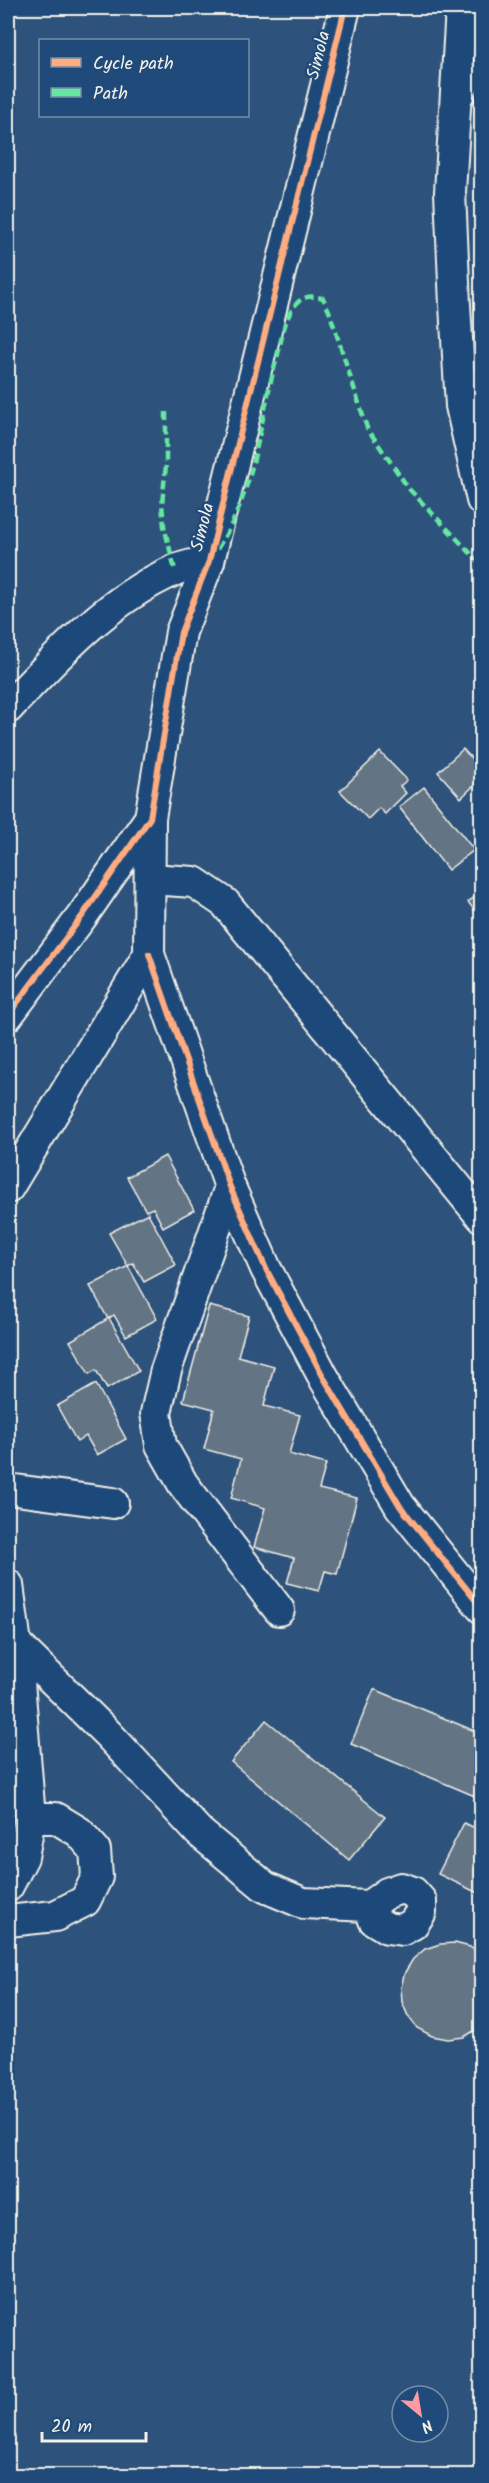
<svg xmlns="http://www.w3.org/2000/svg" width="489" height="2483" font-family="Kalam,sans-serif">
	<rect width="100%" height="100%" fill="#2d527c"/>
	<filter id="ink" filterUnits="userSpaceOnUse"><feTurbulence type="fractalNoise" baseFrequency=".0167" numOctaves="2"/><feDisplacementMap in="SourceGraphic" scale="12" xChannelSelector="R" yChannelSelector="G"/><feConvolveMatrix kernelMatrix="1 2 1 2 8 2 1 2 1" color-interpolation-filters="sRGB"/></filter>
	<g filter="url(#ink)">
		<g fill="#647484" stroke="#f4f1e8" stroke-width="1.5">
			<polygon points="463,749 482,770 482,778 461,798 438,772"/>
			<polygon points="380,752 407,780 400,786 406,793 385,814 379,808 368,819 340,791"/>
			<polygon points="424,787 474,850 448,870 399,807"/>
			<polygon points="482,892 482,920 468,902"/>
			<polygon points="165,1156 194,1210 163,1227 153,1208 146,1211 127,1177"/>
			<polygon points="148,1213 176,1265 144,1282 133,1263 128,1266 109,1233"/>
			<polygon points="128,1266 157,1319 126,1336 114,1315 108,1319 90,1286"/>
			<polygon points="209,1306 249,1316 238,1356 274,1366 264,1406 300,1415 289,1454 326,1464 319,1489 357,1498 337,1574 325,1571 319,1591 287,1583 294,1558 254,1547 265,1508 231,1498 241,1459 204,1449 214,1409 183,1401"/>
			<polygon points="109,1318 139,1371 107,1389 96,1370 89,1374 70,1341"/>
			<polygon points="96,1384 126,1439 97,1455 86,1436 77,1442 57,1406"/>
			<polygon points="374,1689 482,1734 482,1799 351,1744"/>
			<polygon points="266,1720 385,1817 349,1860 231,1762"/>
			<polygon points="464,1823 482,1831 482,1895 438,1874"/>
			<polygon points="455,1943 470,1947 482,1956 482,2026 464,2037 448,2039 432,2036 417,2028 408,2016 402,2002 401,1987 405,1972 413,1959 425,1949 440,1944"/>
		</g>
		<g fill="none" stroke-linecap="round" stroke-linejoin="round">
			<defs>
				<polyline id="service" points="462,104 482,63"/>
				<g id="minor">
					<polyline points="461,8 450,192 455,305 461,406 482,500"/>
					<path d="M8,708C57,656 106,601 173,571C184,566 197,564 209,561"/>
					<polyline points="150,879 194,882 225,903 482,1217"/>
					<polyline points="149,954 230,1187 266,1269 324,1378 400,1506 482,1608"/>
					<polyline points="8,1015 83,915 150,818 181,632 209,561 345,8"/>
					<polyline points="230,1187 166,1370 156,1413 161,1445 183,1484 279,1610"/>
					<polyline points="8,1188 149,954 150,818"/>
					<polyline points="8,1489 113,1503"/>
					<polyline points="8,1585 16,1644 108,1734 199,1832 265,1887 303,1903 369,1906 387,1893 401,1888 413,1892 421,1901 421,1912 413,1924 402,1930 387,1928 374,1920 369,1906"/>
					<polyline points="8,1886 23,1857 30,1818 16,1644"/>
					<polyline points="8,1921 55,1916 85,1901 97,1877 95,1850 79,1832 56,1818 30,1818"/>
				</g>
			</defs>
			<use href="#service" stroke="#f4f1e8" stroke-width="20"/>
			<use href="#minor" stroke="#f4f1e8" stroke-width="34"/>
			<use href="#service" stroke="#1f4a7a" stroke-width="15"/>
			<use href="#minor" stroke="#1f4a7a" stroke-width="30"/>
			<g stroke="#66e7a1" stroke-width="4.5" stroke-dasharray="9 4.5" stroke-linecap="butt">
				<polyline points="166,412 166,465 162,504 164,526 175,570"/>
				<path d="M217,549C256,492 259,419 278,354C282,337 285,316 297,303C305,295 313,296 323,298L329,311L367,428L409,489L482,565"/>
			</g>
			<defs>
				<g id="cycleway">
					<polyline points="149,954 230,1187 266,1269 324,1378 400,1506 482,1608"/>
					<polyline points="8,1015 83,915 150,818 181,632 209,561 345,8"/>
				</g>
			</defs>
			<use href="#cycleway" stroke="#1f4a7a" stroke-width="10"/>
			<use href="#cycleway" stroke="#ffac80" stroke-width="6"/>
		</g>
	</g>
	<g text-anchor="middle" stroke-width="5" stroke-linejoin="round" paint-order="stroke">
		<g font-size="18" fill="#f4f1e8" stroke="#1f4a7a">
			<text transform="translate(318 55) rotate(-76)" y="6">Simola</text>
			<text transform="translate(202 527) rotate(-76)" y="6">Simola</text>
		</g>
	</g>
	<rect width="489" height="2483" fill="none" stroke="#1f4a7a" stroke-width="30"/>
	<rect x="15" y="15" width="459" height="2453" fill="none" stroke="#f4f1e8" stroke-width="2" filter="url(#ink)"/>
	<rect x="39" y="39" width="210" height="78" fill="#1f4a7a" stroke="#748da6" stroke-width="1.5"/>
	<rect x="51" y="58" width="30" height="9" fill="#ffac80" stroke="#748da6" stroke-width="1.5"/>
	<text x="93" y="69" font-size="18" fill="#f4f1e8">Cycle path</text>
	<rect x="51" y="88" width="30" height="9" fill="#66e7a1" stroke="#748da6" stroke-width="1.5"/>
	<text x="93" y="99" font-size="18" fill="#f4f1e8">Path</text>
	<g transform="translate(420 2414) rotate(150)"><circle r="28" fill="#1f4a7a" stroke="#748da6" stroke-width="1.5"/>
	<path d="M0-4.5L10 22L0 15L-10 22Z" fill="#ff9aa2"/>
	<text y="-9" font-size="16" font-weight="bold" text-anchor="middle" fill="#f4f1e8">N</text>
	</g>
	<path d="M42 2432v9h104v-9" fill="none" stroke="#f4f1e8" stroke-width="3"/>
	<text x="51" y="2432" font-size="18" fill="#f4f1e8" stroke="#1f4a7a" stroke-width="4.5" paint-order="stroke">20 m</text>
</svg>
